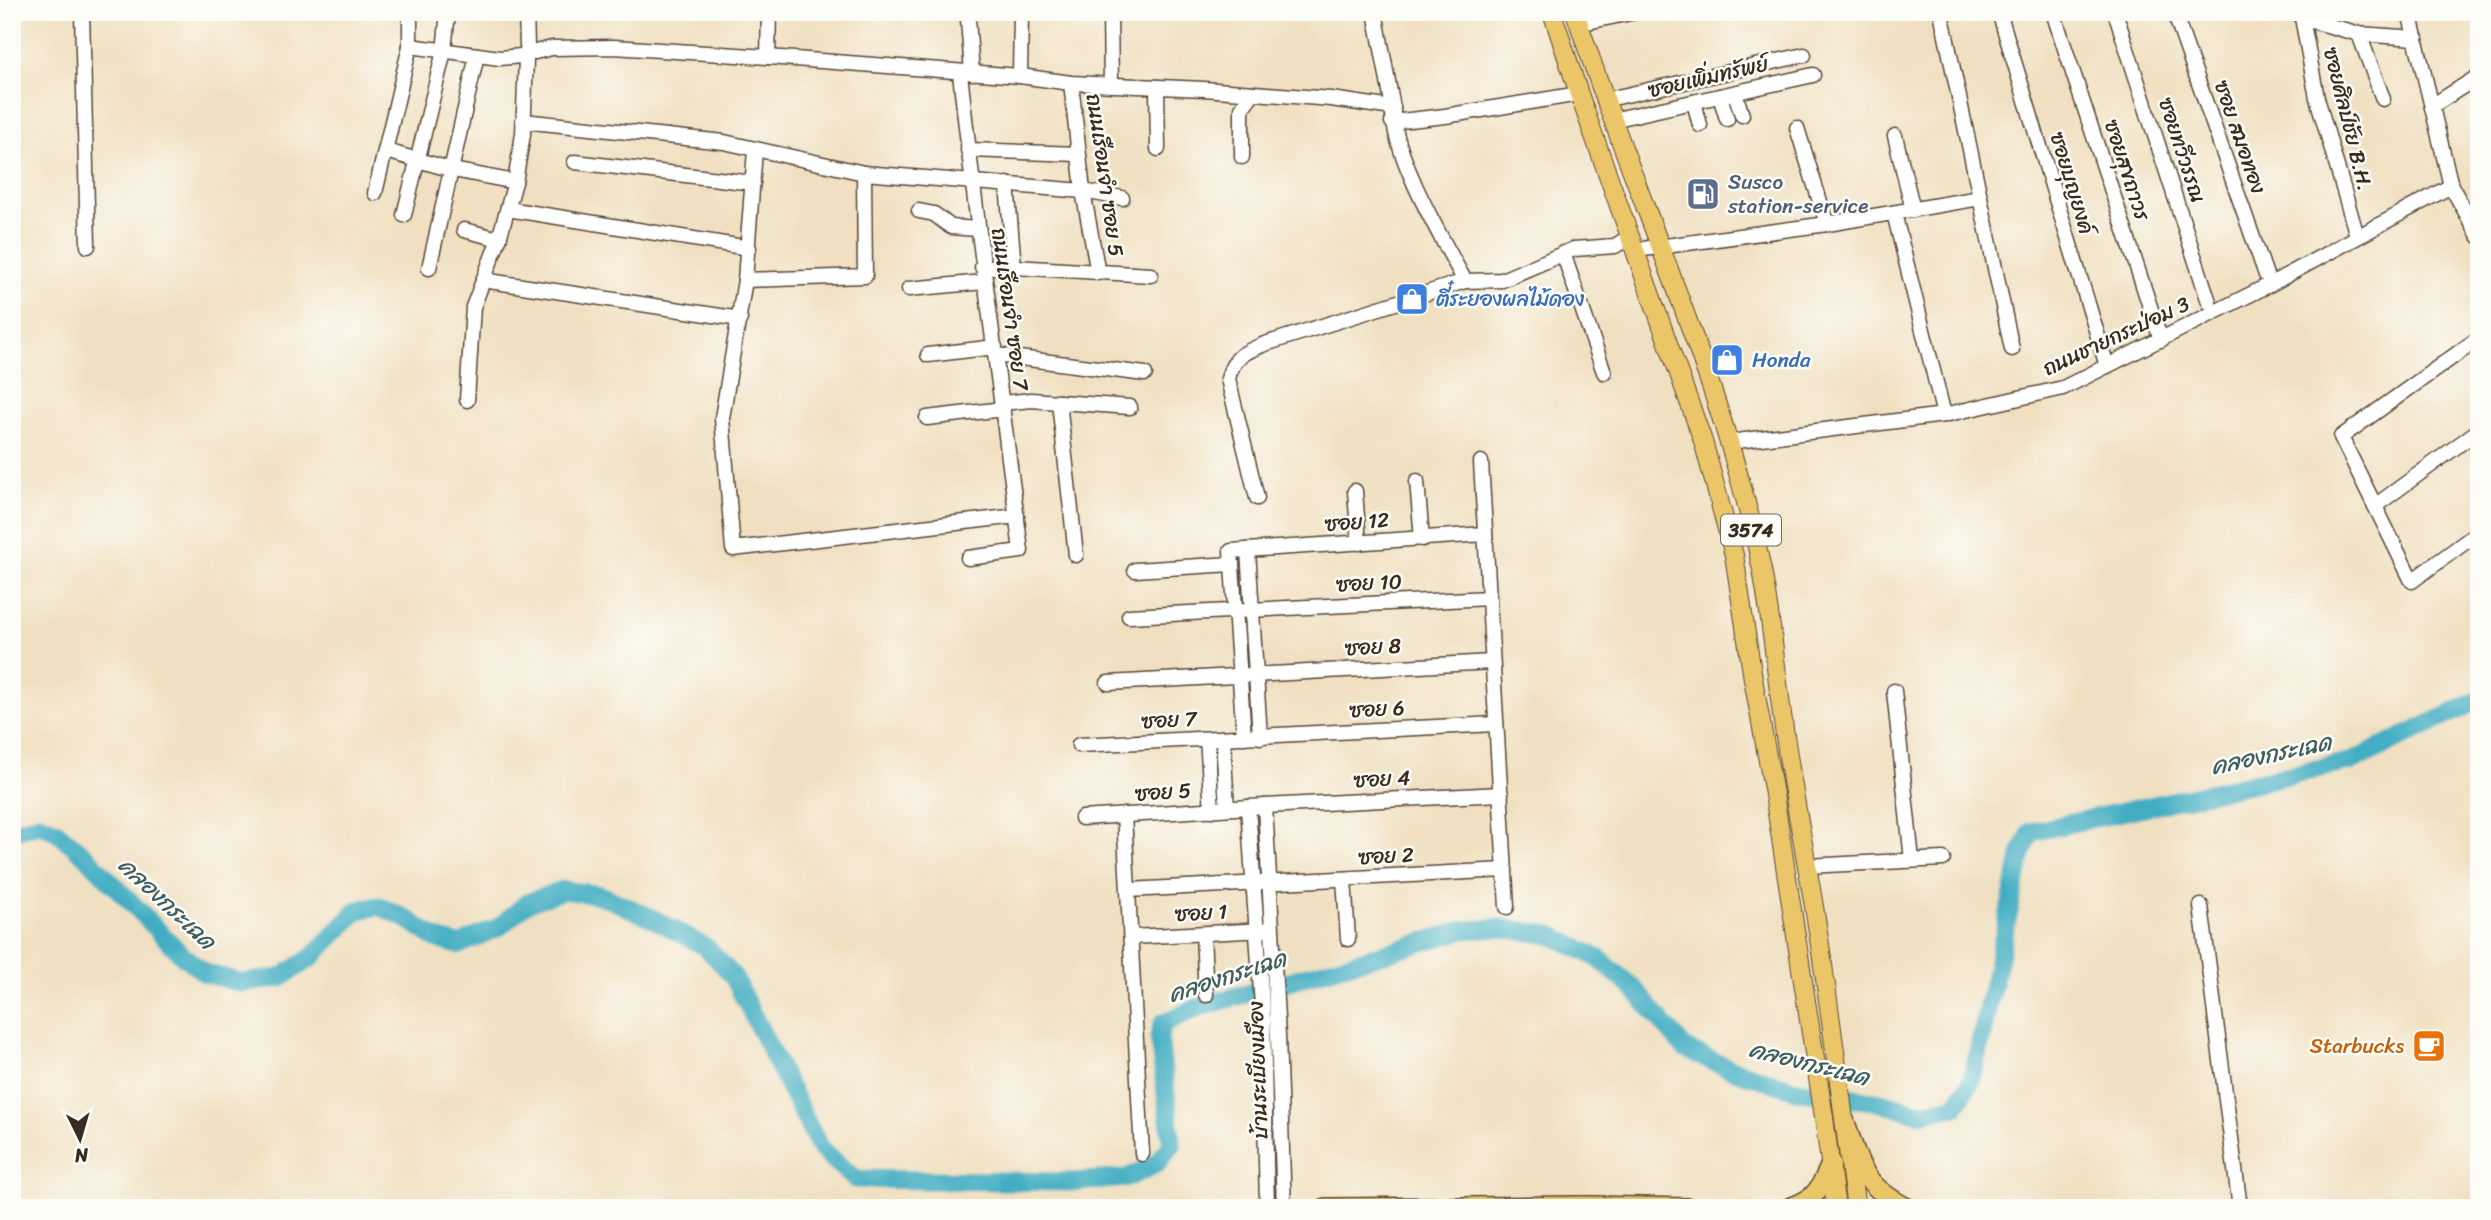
<svg xmlns="http://www.w3.org/2000/svg" width="2491" height="1220" font-family="Sriracha,'Playpen Sans Thai',sans-serif">
	<rect width="100%" height="100%" fill="#fdfcf7"/>
	<filter id="ink" filterUnits="userSpaceOnUse"><feTurbulence type="fractalNoise" baseFrequency=".0143" numOctaves="2"/><feDisplacementMap in="SourceGraphic" scale="14" xChannelSelector="R" yChannelSelector="G"/><feConvolveMatrix kernelMatrix="1 2 1 2 8 2 1 2 1" color-interpolation-filters="sRGB"/></filter>
	<filter id="wash" filterUnits="userSpaceOnUse"><feTurbulence type="fractalNoise" baseFrequency=".00686" numOctaves="4" result="noise"/><feDisplacementMap in="SourceGraphic" scale="28" xChannelSelector="R" yChannelSelector="G"/><feGaussianBlur stdDeviation="1.57" result="paint"/><feColorMatrix in="noise" values="0 0 0 0 0 0 0 0 0 0 0 0 0 0 0 0 0 1.4 0 .05"/><feComposite in="paint" operator="in"/></filter>
	<g filter="url(#wash)">
		<rect width="100%" height="100%" fill="#f0e0c1"/>
		<g fill="none" stroke-linecap="round" stroke-linejoin="round">
			<polyline stroke="#43adc2" stroke-width="19" points="12,832 39,824 56,831 87,857 183,956 205,973 241,983 280,978 311,958 358,910 379,906 407,919 436,939 459,945 499,927 527,903 563,890 600,895 652,918 706,947 733,976 820,1148 855,1179 1073,1182 1127,1178 1156,1164 1172,1145 1159,1037 1163,1023 1197,1008 1464,930 1501,928 1551,935 1598,958 1634,989 1685,1049 1731,1069 1796,1090 1880,1102 1919,1113 1956,1106 1972,1079 2022,853 2031,832 2353,761 2479,700"/>
		</g>
	</g>
	<g filter="url(#ink)">
		<g fill="none" stroke-linecap="round" stroke-linejoin="round">
			<defs>
				<g id="minor">
					<polyline points="82,12 88,246"/>
					<polyline points="526,12 527,46"/>
					<polyline points="1110,12 1111,85"/>
					<path d="M1375,12L1393,108C1391,152 1443,241 1465,281L1502,280L1574,249L1615,246L1631,236"/>
					<polyline points="1941,12 2012,349"/>
					<polyline points="1999,12 2107,366"/>
					<polyline points="2053,12 2161,340"/>
					<polyline points="2115,12 2209,302"/>
					<polyline points="2174,12 2266,275"/>
					<polyline points="2301,12 2317,98 2357,236"/>
					<polyline points="2409,12 2451,186 2479,236"/>
					<polyline points="2302,18 2359,34 2416,38"/>
					<polyline points="968,19 972,73"/>
					<polyline points="1578,24 1635,12"/>
					<polyline points="2359,34 2383,99"/>
					<polyline points="410,46 500,58 521,56"/>
					<polyline points="535,52 552,48 614,47 768,57 1020,76 1071,83 1204,89 1331,99 1393,108"/>
					<polyline points="768,57 769,12"/>
					<path d="M960,73C977,233 1001,392 1021,551L968,558"/>
					<polyline points="1020,76 1021,12"/>
					<polyline points="1071,83 1083,191 1098,273"/>
					<polyline points="1157,87 1158,149"/>
					<polyline points="1735,93 1742,115"/>
					<polyline points="1720,96 1727,119"/>
					<polyline points="1604,100 1804,55"/>
					<polyline points="1694,102 1700,125"/>
					<polyline points="2432,106 2479,76"/>
					<polyline points="1612,120 1813,75"/>
					<polyline points="523,121 724,142 864,173 1083,191 1122,198"/>
					<polyline points="1392,122 1445,116 1579,94"/>
					<polyline points="1797,128 1827,224"/>
					<polyline points="1895,136 1913,210"/>
					<polyline points="755,150 745,280 722,418 733,549 1017,516"/>
					<polyline points="968,150 1078,154"/>
					<polyline points="386,151 453,170 515,182"/>
					<polyline points="1242,157 1242,108 1253,93"/>
					<polyline points="575,162 753,183"/>
					<polyline points="1007,184 1014,267"/>
					<polyline points="375,193 410,46 410,12"/>
					<polyline points="508,209 749,248"/>
					<polyline points="919,211 934,214 951,227 977,229"/>
					<polyline points="1894,213 1944,415"/>
					<polyline points="404,215 444,51 448,12"/>
					<polyline points="464,230 499,239"/>
					<polyline points="1636,250 1827,224 1980,198"/>
					<polyline points="1563,253 1604,372"/>
					<polyline points="982,267 1014,267 1151,275"/>
					<polyline points="429,268 477,55"/>
					<polyline points="483,280 740,319"/>
					<polyline points="745,280 865,276 864,173"/>
					<polyline points="909,289 984,282"/>
					<polyline points="2479,338 2341,437 2412,581 2479,532"/>
					<polyline points="928,355 995,347"/>
					<polyline points="996,355 1145,374"/>
					<polyline points="467,400 473,307 499,239 515,182 523,134 526,59"/>
					<polyline points="1059,402 1076,555"/>
					<polyline points="1003,403 1031,400 1130,407"/>
					<polyline points="927,418 1003,409"/>
					<polyline points="1729,442 1944,415 2063,388 2269,285 2451,186"/>
					<polyline points="1481,462 1507,907"/>
					<polyline points="1417,481 1422,539"/>
					<polyline points="1355,491 1359,543"/>
					<path d="M1257,498L1228,379C1233,356 1245,352 1265,344L1465,281"/>
					<polyline points="2375,506 2479,430"/>
					<polyline points="1248,550 1260,737"/>
					<polyline points="1135,570 1232,564"/>
					<polyline points="1129,616 1489,598"/>
					<polyline points="1108,683 1492,662"/>
					<polyline points="1894,691 1912,860"/>
					<polyline points="1244,737 1231,551 1485,534"/>
					<polyline points="1223,738 1227,808"/>
					<polyline points="1207,739 1212,810"/>
					<polyline points="1079,745 1496,724"/>
					<polyline points="1265,806 1278,1036 1284,1208"/>
					<polyline points="1248,807 1263,1020 1267,1208"/>
					<polyline points="1124,815 1142,1154"/>
					<polyline points="1082,818 1265,806 1501,794"/>
					<polyline points="1807,866 1943,859"/>
					<polyline points="1344,879 1348,939"/>
					<polyline points="1129,890 1505,870"/>
					<polyline points="2201,906 2240,1208"/>
					<polyline points="1203,934 1206,995"/>
					<polyline points="1132,937 1264,930"/>
				</g>
				<g id="major">
					<polyline points="1552,12 1579,94 1703,441 1734,555 1753,679 1774,794 1824,1117 1836,1208"/>
					<path d="M1575,12C1635,197 1723,380 1762,570C1773,627 1777,685 1786,742C1794,799 1806,856 1815,913C1831,1011 1842,1110 1856,1208"/>
				</g>
				<g id="highway">
					<path d="M1845,1122C1860,1167 1862,1185 1907,1208"/>
					<polyline points="1326,1208 1591,1206 1690,1208"/>
					<path d="M1789,1208C1816,1199 1820,1190 1831,1164"/>
				</g>
			</defs>
			<use href="#minor" stroke="#564536" stroke-width="17"/>
			<use href="#major" stroke="#564536" stroke-width="20"/>
			<use href="#highway" stroke="#564536" stroke-width="22"/>
			<use href="#minor" stroke="#fff" stroke-width="14"/>
			<use href="#major" stroke="#ebc669" stroke-width="18"/>
			<use href="#highway" stroke="#ebc669" stroke-width="19"/>
		</g>
	</g>
	<defs>
		<symbol id="fuel-square" viewBox="-11 -11 22 22"><rect x="-9" y="-9" width="18" height="18" rx="4" fill="#5c6f8a" stroke="#fdfcf7"/><path d="M-5.5-6h7V0h2V4h1.3V-2.5L3-4.5l.8-.8L6-3V5H2.5V1h-1V6h-7ZM-4.2-4.7v3.2H.2V-4.7Z" fill="#fff"/></symbol>
		<symbol id="shop-square" viewBox="-11 -11 22 22"><rect x="-9" y="-9" width="18" height="18" rx="4" fill="#3f7fe0" stroke="#fdfcf7"/><path d="M-5-2.5h2.3a2.7 3.5 0 0 1 5.4 0H5L5.5 6h-11ZM-1.5-2.5h3a1.5 2.3 0 0 0-3 0Z" fill="#fff"/></symbol>
		<symbol id="cafe-square" viewBox="-11 -11 22 22"><rect x="-9" y="-9" width="18" height="18" rx="4" fill="#e8710a" stroke="#fdfcf7"/><path d="M-5.5-4.5H6V0H3Q3 3.5 0 3.5H-2.5Q-5.5 3.5-5.5 0ZM3-3.2v2h1.7v-2ZM-6 4.5H4V6H-6Z" fill="#fff"/></symbol>
	</defs>
	<g fill-rule="evenodd">
		<use href="#fuel-square" x="1684" y="175" width="38" height="38"/>
		<use href="#shop-square" x="1393" y="280" width="38" height="38"/>
		<use href="#shop-square" x="1708" y="341" width="38" height="38"/>
		<use href="#cafe-square" x="2410" y="1027" width="38" height="38"/>
	</g>
	<g text-anchor="middle" stroke-width="5" stroke-linejoin="round" paint-order="stroke">
		<rect fill="#fdfcf7" stroke="#75695f" stroke-width="2" x="1721" y="514.5" width="60" height="31" rx="5"/>
		<g font-size="19" font-weight="bold" fill="#3b2a1e">
			<text x="1751" y="537">3574</text>
		</g>
		<g font-size="21" fill="#3b2a1e" stroke="#fdfcf7">
			<text transform="translate(1708 77) rotate(-13)" y="7">ซอยเพิ่มทรัพย์</text>
			<text transform="translate(2348 119) rotate(76)" y="7">ซอยศิลป์ชัย B.H.</text>
			<text transform="translate(2240 137) rotate(71)" y="7">ซอย สมอทอง</text>
			<text transform="translate(2182 150) rotate(72)" y="7">ซอยทวีวรรณ</text>
			<text transform="translate(2127 170) rotate(72)" y="7">ซอยสุขถาวร</text>
			<text transform="translate(1105 175) rotate(82)" y="7">ถนนเรือนจำ ซอย 5</text>
			<text transform="translate(2072 183) rotate(73)" y="7">ซอยบุญยงค์</text>
			<text transform="translate(1010 309) rotate(82)" y="7">ถนนเรือนจำ ซอย 7</text>
			<text transform="translate(2116 336) rotate(-25)" y="7">ถนนชายกระป่อม 3</text>
			<text transform="translate(1357 522) rotate(-4)" y="7">ซอย 12</text>
			<text transform="translate(1369 583) rotate(-3)" y="7">ซอย 10</text>
			<text transform="translate(1373 647) rotate(-3)" y="7">ซอย 8</text>
			<text transform="translate(1377 709) rotate(-3)" y="7">ซอย 6</text>
			<text transform="translate(1169 720) rotate(-3)" y="7">ซอย 7</text>
			<text transform="translate(1382 779) rotate(-3)" y="7">ซอย 4</text>
			<text transform="translate(1163 792) rotate(-4)" y="7">ซอย 5</text>
			<text transform="translate(1386 856) rotate(-3)" y="7">ซอย 2</text>
			<text transform="translate(1201 913) rotate(-3)" y="7">ซอย 1</text>
			<text transform="translate(1258 1070) rotate(-92)" y="7">บ้านระเบียงเมือง</text>
		</g>
		<g font-size="21" fill="#4e5e75" stroke="#fdfcf7" text-anchor="start">
			<text x="1728" y="189">Susco<tspan x="1728" dy="24">station-service</tspan></text>
		</g>
		<g font-size="21" fill="#366cbe" stroke="#fdfcf7" text-anchor="start">
			<text x="1436" y="306">ตี๋ระยองผลไม้ดอง</text>
			<text x="1752" y="367">Honda</text>
		</g>
		<g font-size="21" fill="#c56008" stroke="#fdfcf7" text-anchor="end">
			<text x="2404" y="1053">Starbucks</text>
		</g>
		<g font-size="23" font-style="italic" fill="#3e5e60" stroke="#fdfcf7">
			<text transform="translate(2271 754) rotate(-12)" y="8">คลองกระเฉด</text>
			<text transform="translate(167 903) rotate(43)" y="8">คลองกระเฉด</text>
			<text transform="translate(1227 976) rotate(-18)" y="8">คลองกระเฉด</text>
			<text transform="translate(1809 1063) rotate(14)" y="8">คลองกระเฉด</text>
		</g>
	</g>
	<rect width="2491" height="1220" fill="none" stroke="#fdfcf7" stroke-width="42"/>
	<g transform="translate(80 1139) rotate(175)" stroke="#fdfcf7" stroke-width="5" paint-order="stroke">
	<path d="M0-5L12 26L0 18L-12 26Z" fill="#3b2a1e"/>
	<text y="-10" font-size="19" font-weight="bold" text-anchor="middle" fill="#3b2a1e">N</text>
	</g>
</svg>
